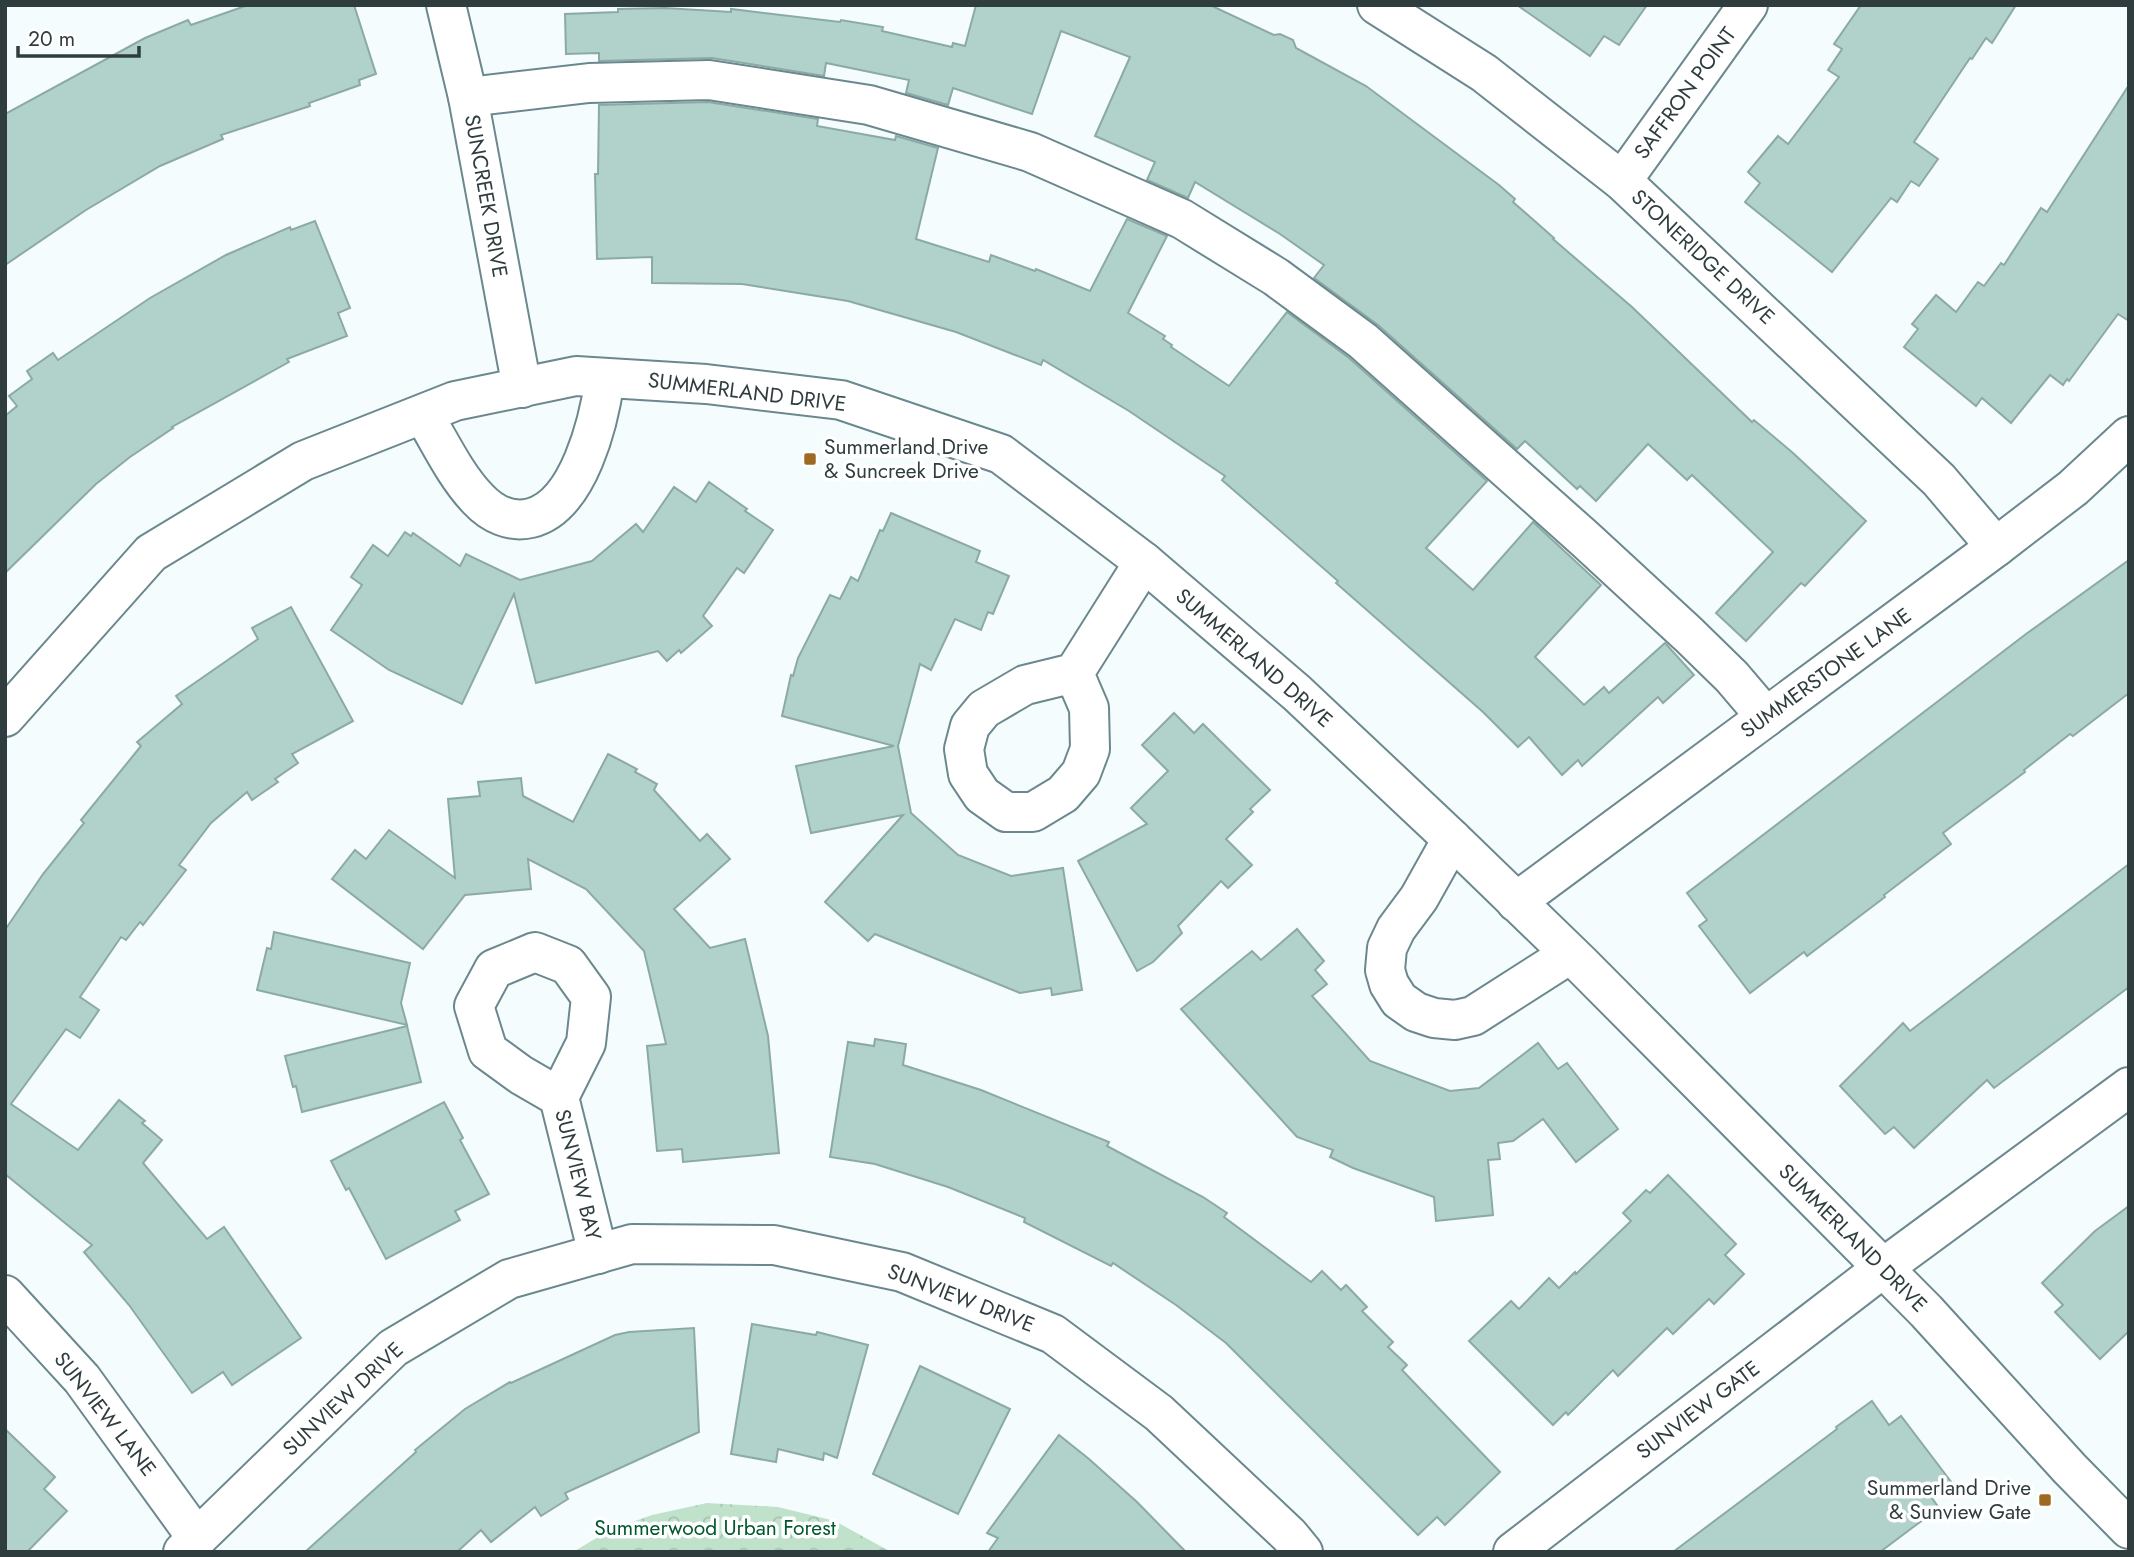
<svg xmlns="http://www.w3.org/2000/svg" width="2134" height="1557" font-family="Jost,sans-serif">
	<defs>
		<pattern id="forest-crowns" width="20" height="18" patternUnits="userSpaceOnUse" patternTransform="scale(1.75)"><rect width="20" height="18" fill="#c0e2cb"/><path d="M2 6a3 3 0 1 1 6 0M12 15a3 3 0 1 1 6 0" fill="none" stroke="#a5c3af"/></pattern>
	</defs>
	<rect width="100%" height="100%" fill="#f5fcfd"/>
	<polygon fill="url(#forest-crowns)" points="707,1503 778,1507 835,1521 891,1552 573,1552 610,1530 652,1515"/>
	<g fill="#b1d1cb" stroke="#8caaa5" stroke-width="2">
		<polygon points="248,5 354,5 376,74 359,80 360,85 309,103 310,106 221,135 223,139 160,166 86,210 5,265 5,114 145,38 188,20 191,25"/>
		<polygon points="976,5 1210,5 1274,35 1280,34 1293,40 1296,48 1366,86 1499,185 1515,199 1513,202 1554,238 1553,239 1632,307 1752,422 1754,420 1793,453 1866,521 1805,586 1801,583 1746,641 1716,613 1773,552 1692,475 1687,480 1648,444 1596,501 1580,486 1577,489 1525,441 1517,449 1378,325 1314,278 1324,265 1280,234 1195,182 1188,198 1147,180 1155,162 1095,136 1130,57 1061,31 1032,114 953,88 948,105 906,93 909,80 826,63 824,76 712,58 599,61 599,53 566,54 565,14 618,12 618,9 665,8 731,12 731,9 840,22 841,20 883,27 882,31 952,47 953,43 965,46"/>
		<polygon points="1517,5 1647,5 1619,45 1604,36 1590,56"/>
		<polygon points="1861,5 2016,5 1992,43 1986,38 1972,59 1970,58 1914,142 1938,159 1919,186 1911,181 1897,202 1891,198 1832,272 1745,202 1760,183 1748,172 1778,136 1788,144 1839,77 1828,70 1842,49 1834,44"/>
		<polygon points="2129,85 2129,321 2118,314 2069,381 2067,379 2063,385 2050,375 2011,423 1982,398 1976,406 1904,347 1918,329 1912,324 1936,295 1956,312 1978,282 1984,286 2001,263 2004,265 2041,208 2047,212"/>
		<polygon points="708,102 818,119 817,126 895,140 896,136 938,148 916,239 989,262 991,255 1035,271 1036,269 1090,291 1127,219 1167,236 1128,313 1165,336 1163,339 1172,345 1171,347 1229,386 1287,312 1349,358 1487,481 1426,548 1473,590 1533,522 1601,585 1535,657 1584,705 1604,687 1609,693 1665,643 1694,675 1663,703 1658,697 1582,766 1578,760 1562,775 1529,737 1518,747 1483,712 1336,583 1338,581 1222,480 1225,476 1129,411 1043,360 1041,365 956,332 848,301 742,284 652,283 652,257 597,259 595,174 598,174 599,105"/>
		<polygon points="315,221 350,308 338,313 347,336 287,359 289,362 172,427 173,428 130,457 96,484 5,573 5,416 17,406 9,396 32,379 27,371 53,353 58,360 150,298 226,255 290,227 291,230"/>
		<polygon points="709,482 747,509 745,511 773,530 744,573 737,568 703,616 712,626 681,653 679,650 667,661 658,651 536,683 514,594 462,704 389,670 331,630 362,585 351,577 373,545 388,556 405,532 411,536 413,533 460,566 466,554 520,580 592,561 636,524 643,532 674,487 696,502"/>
		<polygon points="891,513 980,551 976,562 1009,576 993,614 988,612 981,630 955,619 931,670 920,664 898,746 911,813 958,855 1011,876 1063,868 1082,990 1052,995 1051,988 1020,993 875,934 868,941 825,902 903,815 811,833 796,766 894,746 782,716 791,675 793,676 798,658 830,595 840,599 851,577 858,581 880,530 883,531"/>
		<polygon points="2129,560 2129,693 2073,736 2070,734 2024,770 2025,772 1943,833 1951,844 1884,895 1885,897 1807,956 1804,952 1750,993 1699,926 1707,920 1687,893 2026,634"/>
		<polygon points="291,607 353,721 292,754 298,763 275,779 278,782 252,800 247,792 211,823 179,865 186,870 143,925 140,922 126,940 121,937 80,997 99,1010 80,1038 66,1029 11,1104 78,1150 119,1100 145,1121 142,1123 162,1140 143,1163 207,1239 224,1227 301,1338 232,1385 223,1372 192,1393 129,1305 84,1252 92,1245 5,1174 5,930 43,874 84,823 81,820 141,746 137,742 182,704 176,696 258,639 252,628"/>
		<polygon points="1174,713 1194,733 1203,724 1270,790 1250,809 1253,812 1226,839 1252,865 1228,888 1221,881 1178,926 1182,933 1153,962 1137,971 1078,861 1147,824 1131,808 1168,771 1142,745"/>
		<polygon points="608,754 637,769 635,772 657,784 654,790 700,841 707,834 730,859 674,909 710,948 745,939 768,1036 779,1153 683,1162 682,1149 657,1151 647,1046 666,1044 644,951 586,889 528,859 531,889 465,895 423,949 332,879 355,850 366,859 389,830 455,878 448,799 480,796 478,782 521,778 523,796 573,822"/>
		<polygon points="2129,864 2129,987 1994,1088 1987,1080 1914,1148 1894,1127 1885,1134 1840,1086 1903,1023 1910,1031"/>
		<polygon points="1297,929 1324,961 1315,970 1327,984 1312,996 1370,1061 1450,1091 1479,1088 1538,1043 1558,1069 1567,1063 1618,1129 1576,1162 1543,1119 1513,1141 1498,1143 1500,1159 1488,1160 1493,1215 1436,1221 1434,1197 1353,1168 1330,1157 1333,1150 1297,1137 1181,1009 1252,951 1261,960"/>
		<polygon points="274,932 410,963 401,1003 407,1025 257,990 267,948 271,949"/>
		<polygon points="407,1026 421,1082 302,1112 296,1086 293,1087 285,1056"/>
		<polygon points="875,1039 906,1044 903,1065 981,1090 1109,1142 1107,1146 1203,1197 1227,1213 1224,1217 1311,1282 1322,1271 1341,1290 1346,1285 1367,1307 1362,1311 1393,1342 1388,1347 1407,1365 1402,1370 1500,1472 1445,1525 1437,1517 1418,1535 1226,1343 1176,1305 1113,1263 1111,1266 1024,1222 1025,1218 948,1187 875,1164 830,1157 848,1042 874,1046"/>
		<polygon points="444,1102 463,1138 460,1140 489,1194 455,1211 460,1220 386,1259 349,1188 346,1190 331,1161"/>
		<polygon points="1668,1175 1736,1244 1725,1255 1744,1274 1714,1304 1709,1299 1673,1334 1667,1328 1618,1376 1613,1370 1568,1415 1566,1412 1553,1425 1469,1341 1511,1301 1519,1309 1549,1278 1559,1288 1575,1272 1576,1274 1631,1221 1623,1213 1646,1190 1650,1193"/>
		<polygon points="2129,1206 2129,1331 2100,1359 2055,1312 2063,1305 2042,1283 2095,1231"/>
		<polygon points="752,1324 816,1335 817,1332 868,1345 837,1458 824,1453 823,1460 778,1449 776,1462 731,1454"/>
		<polygon points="694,1328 699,1432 565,1493 568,1499 541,1516 535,1507 491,1542 481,1530 457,1552 305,1552 416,1452 415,1450 465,1409 510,1382 511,1383 615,1335 629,1332"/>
		<polygon points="920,1366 1010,1409 958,1514 873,1474"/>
		<polygon points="1872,1401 1889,1425 1901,1416 1952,1483 1932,1498 1939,1508 1912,1528 1880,1552 1673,1552 1837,1429 1836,1427"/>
		<polygon points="5,1429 55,1477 44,1489 67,1511 27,1552 5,1552"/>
		<polygon points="1059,1435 1089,1459 1137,1502 1186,1552 988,1552 998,1538 987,1533"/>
	</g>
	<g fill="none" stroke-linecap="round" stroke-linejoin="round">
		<defs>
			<g id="minor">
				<polyline points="446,5 468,97 522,388"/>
				<polyline points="1377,5 1484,73 1622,181 1939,480 1996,547"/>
				<polyline points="468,97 589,83 709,80 869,105 1030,152 1182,219 1276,277 1363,341 1585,539 1689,635 1732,677 1766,717"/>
				<polyline points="1622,181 1748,5"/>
				<path d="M423,414C440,442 455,475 478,499C492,514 511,523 531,518C579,506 599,421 605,378"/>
				<polyline points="1074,673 1089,708 1090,749 1081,773 1063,794 1033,812 1006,812 982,795 968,774 964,749 970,726 984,709 1025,685 1074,673 1144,562"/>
				<polyline points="5,717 151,553 303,461 455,401 576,376 706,384 841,400 1001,454 1144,562 1297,693 1452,839 1581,964 1926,1311 2070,1469 2129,1529"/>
				<polyline points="1452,839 1419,898 1396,929 1387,948 1385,970 1389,984 1399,1000 1416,1012 1434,1018 1455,1020 1473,1016 1570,954"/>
				<polyline points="1516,902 1996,547 2073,488 2129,436"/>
				<polyline points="559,1097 521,1075 488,1051 474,1006 494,969 535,952 568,965 591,997 586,1043 559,1097 598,1254"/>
				<polyline points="5,1295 82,1379 197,1538"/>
				<polyline points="183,1552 393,1348 509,1279 632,1244 774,1245 902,1272 1053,1334 1159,1413 1289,1535 1303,1552"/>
				<polyline points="1513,1552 1883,1268 2129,1087"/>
			</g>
		</defs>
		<use href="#minor" stroke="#6b888e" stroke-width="42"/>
		<use href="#minor" stroke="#fff" stroke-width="38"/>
	</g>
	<g fill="#9e6922" stroke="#fff" stroke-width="2.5">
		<rect x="803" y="452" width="14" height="14" rx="3.5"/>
		<rect x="2038" y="1493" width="14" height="14" rx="3.5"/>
	</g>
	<g text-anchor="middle" stroke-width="7" stroke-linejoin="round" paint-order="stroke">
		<g font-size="21" fill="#303d3f" stroke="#fff">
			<text transform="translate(1685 93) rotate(-54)" y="7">SAFFRON POINT</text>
			<text transform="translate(486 196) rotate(80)" y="7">SUNCREEK DRIVE</text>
			<text transform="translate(1703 257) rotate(43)" y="7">STONERIDGE DRIVE</text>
			<text transform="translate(747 392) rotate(7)" y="7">SUMMERLAND DRIVE</text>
			<text transform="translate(1254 658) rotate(41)" y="7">SUMMERLAND DRIVE</text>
			<text transform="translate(1826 673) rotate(-36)" y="7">SUMMERSTONE LANE</text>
			<text transform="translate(578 1175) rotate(76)" y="7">SUNVIEW BAY</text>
			<text transform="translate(1853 1238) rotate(45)" y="7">SUMMERLAND DRIVE</text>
			<text transform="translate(961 1298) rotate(21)" y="7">SUNVIEW DRIVE</text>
			<text transform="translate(343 1399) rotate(-43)" y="7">SUNVIEW DRIVE</text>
			<text transform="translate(1698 1410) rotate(-37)" y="7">SUNVIEW GATE</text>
			<text transform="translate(105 1414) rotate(52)" y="7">SUNVIEW LANE</text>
		</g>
		<g font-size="21" fill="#303d3f" stroke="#fff" text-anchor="start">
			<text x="824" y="454">Summerland Drive<tspan x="824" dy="24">&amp; Suncreek Drive</tspan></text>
			<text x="2031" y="1495" text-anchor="end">Summerland Drive<tspan x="2031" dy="24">&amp; Sunview Gate</tspan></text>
		</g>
		<g font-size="21" fill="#01572f" stroke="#fff">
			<text x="715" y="1535">Summerwood Urban Forest</text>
		</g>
	</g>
	<rect width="2134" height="1557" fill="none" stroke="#303d3f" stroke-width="14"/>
	<path d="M18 46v10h121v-10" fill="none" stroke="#303d3f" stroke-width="3.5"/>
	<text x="28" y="46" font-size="21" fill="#303d3f" stroke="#ffffff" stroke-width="5" paint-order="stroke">20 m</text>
</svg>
